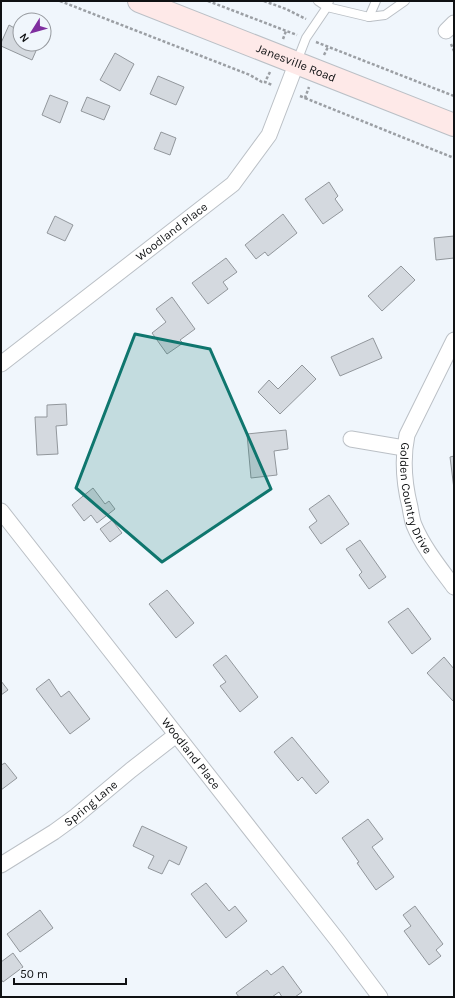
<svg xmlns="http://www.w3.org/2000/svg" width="455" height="998" font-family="Karla,sans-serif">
	<rect width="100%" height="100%" fill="#f0f6fc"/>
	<g fill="#d4d9df" stroke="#92979c">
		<polygon points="9,25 20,31 20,44 39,44 32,60 1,46 1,43"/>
		<polygon points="115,53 134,64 120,91 100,80"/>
		<polygon points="158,76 184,87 176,105 150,94"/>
		<polygon points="50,95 68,102 60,123 42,115"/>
		<polygon points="87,97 110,106 104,120 81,111"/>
		<polygon points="161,132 176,138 170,155 154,149"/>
		<polygon points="329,182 338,196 335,199 343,210 323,224 305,199"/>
		<polygon points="283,214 297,233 268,256 265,252 256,259 245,245"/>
		<polygon points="55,216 73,225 65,241 47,233"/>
		<polygon points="454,236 454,258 436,260 434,238"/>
		<polygon points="226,258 237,272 223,282 228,289 208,304 192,283"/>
		<polygon points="401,266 415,280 382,311 368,296"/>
		<polygon points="172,297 195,329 180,340 183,343 167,354 152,333 166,322 156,309"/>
		<polygon points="373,338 382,358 340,376 331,357"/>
		<polygon points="302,365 316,379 280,414 258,392 269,380 278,389"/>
		<polygon points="66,404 67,425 56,426 58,454 37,455 35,417 47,417 47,405"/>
		<polygon points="286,430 288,449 274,451 277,475 251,478 247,434"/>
		<polygon points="454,456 454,489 450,457"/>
		<polygon points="93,488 105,504 109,501 115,509 97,523 91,515 84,521 72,505"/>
		<polygon points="329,495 349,524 321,544 309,527 317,521 309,509"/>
		<polygon points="112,520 122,533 110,542 100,529"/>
		<polygon points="360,540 386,577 369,589 359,575 362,572 346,549"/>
		<polygon points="167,590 194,623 176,638 149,604"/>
		<polygon points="408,608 431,639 412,654 388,622"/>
		<polygon points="226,655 258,697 240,712 220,686 226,682 213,665"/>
		<polygon points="444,657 454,669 454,700 453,701 427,673"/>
		<polygon points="49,679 61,697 69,691 90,719 70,734 36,689"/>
		<polygon points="1,681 8,690 1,695"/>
		<polygon points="292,737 329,782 316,794 302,777 298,781 274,752"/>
		<polygon points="5,763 17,778 1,790 1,765"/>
		<polygon points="368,819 383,839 372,847 394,877 376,890 357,863 359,862 342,838"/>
		<polygon points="142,826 187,847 179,865 169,860 162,874 148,868 154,856 133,846"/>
		<polygon points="206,883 229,911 235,906 247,921 226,938 191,894"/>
		<polygon points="415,906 443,944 436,950 441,956 429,965 404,931 411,926 403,915"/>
		<polygon points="40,910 53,928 20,952 7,934"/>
		<polygon points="13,953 23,967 3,982 1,979 1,962"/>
		<polygon points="283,966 302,992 295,997 282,997 279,992 272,997 239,997 236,993 267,970 271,975"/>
	</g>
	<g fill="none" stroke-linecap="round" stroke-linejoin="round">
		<defs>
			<g id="lane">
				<polyline points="318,1 327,7 369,17 376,1"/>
				<polyline points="369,17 385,15 405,1"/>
				<polyline points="297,61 306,38 327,7 329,1"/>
			</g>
			<g id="street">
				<polyline points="446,31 454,23"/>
				<path id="s1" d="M454,340L407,435C402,459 404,483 410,507C411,513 412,520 414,525C423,547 440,568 454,587"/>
				<path id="s2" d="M1,364L233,184L269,135L297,62"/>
				<polyline points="351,439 404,448"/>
				<path id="s3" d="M1,511L338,941L380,997"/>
				<path id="s4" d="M1,865L54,832L76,816L131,770L176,735"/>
			</g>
			<g id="secondary">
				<path id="s5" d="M139,1L454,125"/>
			</g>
		</defs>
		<use href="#lane" stroke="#bbc0c6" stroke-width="10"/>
		<use href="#street" stroke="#bbc0c6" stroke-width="17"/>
		<use href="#secondary" stroke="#bbc0c6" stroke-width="24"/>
		<g stroke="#9b9fa4" stroke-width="2.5" stroke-dasharray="3 2" stroke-linecap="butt">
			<polyline points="60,1 250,75 262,82 265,82"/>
			<polyline points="208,1 297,35"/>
			<polyline points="264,1 286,9 306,19"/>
			<polyline points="283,39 286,31"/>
			<polyline points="316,42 454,96"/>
			<polyline points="451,44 454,51"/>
			<polyline points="324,55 328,47"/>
			<polyline points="270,72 265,82 272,85"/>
			<polyline points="300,96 305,98 309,87"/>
			<polyline points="305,98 454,158"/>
		</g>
		<use href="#lane" stroke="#fff" stroke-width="8"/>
		<use href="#street" stroke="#fff" stroke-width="15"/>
		<use href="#secondary" stroke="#fee9e8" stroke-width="22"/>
	</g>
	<path fill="#0f766e" fill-opacity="0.2" stroke="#0f766e" stroke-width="3" stroke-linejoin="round" d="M135,334L210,349L271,489L162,562L76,488Z"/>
	<g text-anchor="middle" stroke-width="3.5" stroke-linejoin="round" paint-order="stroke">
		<g font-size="12" fill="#0f1113" stroke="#f0f6fc">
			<text dy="4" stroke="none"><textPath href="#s5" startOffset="169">Janesville Road</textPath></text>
			<text dy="4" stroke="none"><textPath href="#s2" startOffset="216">Woodland Place</textPath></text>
			<text dy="4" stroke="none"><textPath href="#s1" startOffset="171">Golden Country Drive</textPath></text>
			<text dy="4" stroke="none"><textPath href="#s3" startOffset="308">Woodland Place</textPath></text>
			<text dy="4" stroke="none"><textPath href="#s4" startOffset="109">Spring Lane</textPath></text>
		</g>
	</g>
	<rect width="455" height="998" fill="none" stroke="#0f1113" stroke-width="4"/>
	<g transform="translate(32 32) rotate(233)"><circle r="19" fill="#f0f6fc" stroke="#969a9f"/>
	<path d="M0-3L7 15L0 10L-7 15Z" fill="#7f2f9f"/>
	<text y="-6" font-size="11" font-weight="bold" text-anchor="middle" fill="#0f1113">N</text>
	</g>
	<path d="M14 978v6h112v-6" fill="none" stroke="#0f1113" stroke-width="2"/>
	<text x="20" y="978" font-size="12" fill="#0f1113" stroke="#f0f6fc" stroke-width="3" paint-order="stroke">50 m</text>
</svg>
